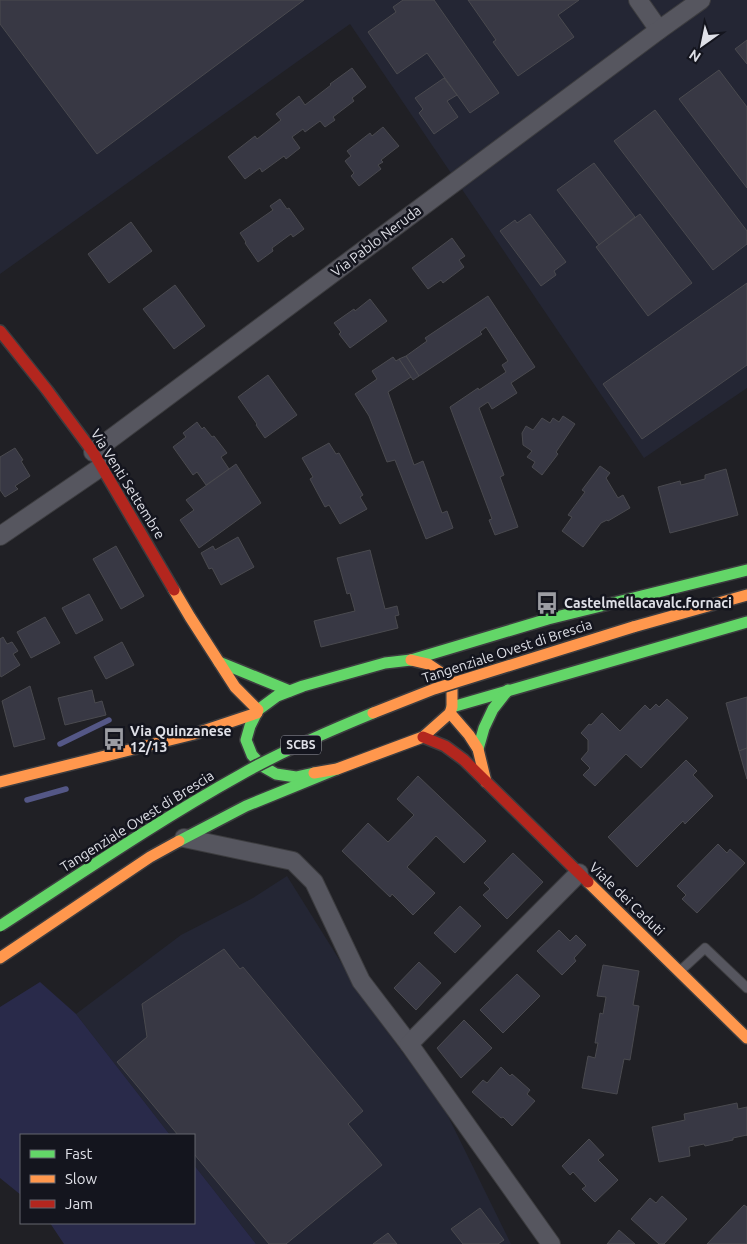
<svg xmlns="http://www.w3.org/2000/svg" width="747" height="1244" font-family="Ubuntu,sans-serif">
	<rect width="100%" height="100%" fill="#202025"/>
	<g fill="#242634">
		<polygon points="0,0 747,0 747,388 644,458 350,24 0,274"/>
		<polygon points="287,876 367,1004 445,1110 511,1244 256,1244 194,1165 194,1135 170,1135 76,1014 181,935 253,898"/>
	</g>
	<g fill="#292a4a">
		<polygon points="40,982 76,1014 170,1135 21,1135 21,1195 0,1178 0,1007"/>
		<polygon points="194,1165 256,1244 64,1244 50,1223 194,1223"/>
	</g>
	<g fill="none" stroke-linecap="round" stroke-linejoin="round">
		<g stroke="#545786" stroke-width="5.5">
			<polyline points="60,744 109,720"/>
			<polyline points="27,800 66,789"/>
		</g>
	</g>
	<g fill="#383844" stroke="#4a4a4f">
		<polygon points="0,0 304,0 97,154 0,24"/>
		<polygon points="403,0 434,0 499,93 470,113 427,53 397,74 368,32 396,12 393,7"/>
		<polygon points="468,0 579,0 558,15 574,37 518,76 493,42 496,40"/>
		<polygon points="747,40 747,64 735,49"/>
		<polygon points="352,68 366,87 352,98 354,101 333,117 335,120 325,127 320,121 305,132 303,129 292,137 300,148 286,159 284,156 262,172 260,168 245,179 228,157 255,136 257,139 281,120 276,114 299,96 305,105 331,85 330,84"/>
		<polygon points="719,70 747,107 747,188 679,99"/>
		<polygon points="444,78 457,95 447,101 458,117 434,134 419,113 423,109 415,98"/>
		<polygon points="655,110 747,231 747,244 713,270 614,141"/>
		<polygon points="383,127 399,146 381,160 383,162 378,165 381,169 359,186 351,176 354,173 345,161 351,156 347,151 370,133 372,136"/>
		<polygon points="594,163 635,217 599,245 557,190"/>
		<polygon points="280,199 287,209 289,208 304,229 293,237 291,234 272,248 273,251 258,262 245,243 246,242 240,233 273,210 270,206"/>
		<polygon points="530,214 566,262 554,271 556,275 541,286 500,231 515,220 517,223"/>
		<polygon points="640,214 692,283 648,316 596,247"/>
		<polygon points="131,222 152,251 109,283 88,254"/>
		<polygon points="452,238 465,256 459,260 464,267 443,283 441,280 428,289 412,268"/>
		<polygon points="747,283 747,365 642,439 603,384"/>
		<polygon points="175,285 205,326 174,349 143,309"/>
		<polygon points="488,296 535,367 511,383 517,393 492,409 488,402 479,408 504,475 500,477 518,527 495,535 489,520 492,519 450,407 478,388 479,390 506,372 502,365 508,361 486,327 480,332 482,334 419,376 406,356 427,341 425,338"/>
		<polygon points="370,299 387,321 350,348 339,334 341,332 334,323 354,309 355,311"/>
		<polygon points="406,356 419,376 413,380 399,359"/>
		<polygon points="393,357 396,361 399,359 411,377 388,392 414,465 423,461 442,513 447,511 453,528 426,539 395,460 387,462 369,416 355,394 377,379 372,371"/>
		<polygon points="268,375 297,415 265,438 256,425 257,424 238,397"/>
		<polygon points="563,416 575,424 556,452 558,454 542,475 532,467 535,462 527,457 532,451 523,445 522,433 526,426 533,430 542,418 550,423 553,418 559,422"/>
		<polygon points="197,422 202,429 204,427 212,437 214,436 227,453 221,457 229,469 206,485 197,472 193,475 173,447 186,437 183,433"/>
		<polygon points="329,443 336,454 339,453 363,495 360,497 367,509 340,524 329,505 325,507 310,479 313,477 302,458"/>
		<polygon points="15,448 23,460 21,461 30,476 15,486 18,489 5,497 0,490 0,457"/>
		<polygon points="236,464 261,503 199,548 180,520 194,510 186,500"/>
		<polygon points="600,466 610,473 606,478 618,498 623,495 630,508 608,521 607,520 601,523 583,547 562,531 572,517 568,515 585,492 582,490"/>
		<polygon points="726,469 738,515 670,533 658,487 680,481 681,485 705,479 705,475"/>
		<polygon points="238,537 254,567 221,585 212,568 209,569 201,553 213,546 215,550"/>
		<polygon points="116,546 144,596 121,609 93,559"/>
		<polygon points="370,550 385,609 397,606 399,615 395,616 398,628 321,647 314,621 355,611 350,593 347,594 337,558"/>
		<polygon points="89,594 103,620 76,634 62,608"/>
		<polygon points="45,617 60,643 31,658 17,632"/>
		<polygon points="3,637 7,644 12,642 18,651 13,654 20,665 1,677 0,675 0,639"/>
		<polygon points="122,642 134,665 106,679 94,657"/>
		<polygon points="30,686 45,739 14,747 2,701"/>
		<polygon points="92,690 95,703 102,701 106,715 65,725 58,698"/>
		<polygon points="747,697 747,748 739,751 726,703"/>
		<polygon points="667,699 688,718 641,768 626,754 595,786 583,775 590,768 581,759 588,751 588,740 581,733 589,724 591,725 602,713 620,731 645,705 650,710 656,704 659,707"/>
		<polygon points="747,748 747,779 739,751"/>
		<polygon points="686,760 697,771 693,775 713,796 685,824 683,821 637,867 608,837"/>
		<polygon points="418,776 486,841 464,863 436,836 407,867 435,893 413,915 392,894 390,897 342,851 368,823 388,842 414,815 397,799"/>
		<polygon points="718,844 727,853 730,849 745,863 697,913 682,899 686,895 677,886"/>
		<polygon points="513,853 543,882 507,919 483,895 490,889 484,883"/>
		<polygon points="460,906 481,926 455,953 434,933"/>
		<polygon points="559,930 570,941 576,935 586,945 574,958 576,961 562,975 537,951"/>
		<polygon points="224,949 240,969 243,967 363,1111 348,1124 382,1165 286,1244 269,1244 194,1154 194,1135 178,1135 117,1062 147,1037 142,1004"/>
		<polygon points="419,962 441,983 416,1010 394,988"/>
		<polygon points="603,965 639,971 633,1005 639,1006 630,1060 624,1059 617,1094 582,1088 588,1056 595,1058 598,1043 595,1043 600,1013 603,1014 606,997 597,996"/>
		<polygon points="517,974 540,996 503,1033 480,1010"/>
		<polygon points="464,1020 492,1048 461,1078 437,1048"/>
		<polygon points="501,1067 510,1076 512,1074 530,1090 527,1094 535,1101 512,1126 503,1117 501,1118 472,1092 483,1080 487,1083"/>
		<polygon points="737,1103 738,1109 747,1107 747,1136 747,1135 733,1138 733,1140 705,1146 704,1144 689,1147 690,1156 659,1162 652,1127 685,1120 684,1114"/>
		<polygon points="589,1139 604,1155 598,1160 618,1180 595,1202 582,1189 586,1186 573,1172 570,1175 562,1166"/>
		<polygon points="662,1196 687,1219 664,1244 659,1244 631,1219 650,1198 656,1203"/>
		<polygon points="744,1205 747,1207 747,1244 707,1244"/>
		<polygon points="480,1208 504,1240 498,1244 463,1244 451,1229"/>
		<polygon points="619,1230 635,1244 607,1244"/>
		<polygon points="388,1233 397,1244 373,1244"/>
	</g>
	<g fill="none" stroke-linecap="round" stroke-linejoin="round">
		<defs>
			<polyline id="lane" points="680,971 705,948 747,988"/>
			<g id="street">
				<polyline points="638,0 659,30"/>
				<polyline points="93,452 659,30 701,0"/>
				<polyline points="0,536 101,467"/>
				<polyline points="184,838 293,861 314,882 361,981 409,1044"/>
				<polyline points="551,1244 409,1044 579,873"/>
			</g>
			<g id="fast">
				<polyline points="411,660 548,619 747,570"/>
				<polyline points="219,662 290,691"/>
				<polyline points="452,707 747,622"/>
				<polyline points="478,749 484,728 493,709 508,690"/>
				<polyline points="314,773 296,777 276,774 262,766 252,755 246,740 250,726 258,710 277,696 303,686 385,663 411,660"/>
				<polyline points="179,841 246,806 337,769"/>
			</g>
			<g id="slow">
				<polyline points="174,590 190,617 235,687 258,710"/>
				<polyline points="633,627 747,595"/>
				<polyline points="450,713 469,735 478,749 486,782"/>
				<polyline points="314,773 337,769 423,737 450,713 452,707 452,686 443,674 428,664 411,660"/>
				<polyline points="0,782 194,734 257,713"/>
				<polyline points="588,882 747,1038"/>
				<polyline points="0,958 150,857 179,841"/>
			</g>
			<g id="jam">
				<polyline points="0,331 47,390 93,452 174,590"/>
				<polyline points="423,737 445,746 464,760 588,882"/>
			</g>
		</defs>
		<use href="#lane" stroke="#3c3c3f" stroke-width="11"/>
		<use href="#street" stroke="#3c3c3f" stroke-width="20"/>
		<use href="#fast" stroke="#3c3c3f" stroke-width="14"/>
		<use href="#slow" stroke="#3c3c3f" stroke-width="14"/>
		<use href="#jam" stroke="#3c3c3f" stroke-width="14"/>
		<use href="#lane" stroke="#56565f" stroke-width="9"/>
		<use href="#street" stroke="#56565f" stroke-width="18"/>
		<use href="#fast" stroke="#63d668" stroke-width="11"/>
		<use href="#slow" stroke="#ff974d" stroke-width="11"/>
		<use href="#jam" stroke="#b3261e" stroke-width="11"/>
		<defs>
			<path id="fast-bridge" d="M0,926C80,874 159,820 242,774C284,750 329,731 373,713"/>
			<polyline id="slow-bridge" points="373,713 434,689 633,627"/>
		</defs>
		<use href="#fast-bridge" stroke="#3c3c3f" stroke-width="14" stroke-linecap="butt"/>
		<use href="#slow-bridge" stroke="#3c3c3f" stroke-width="14" stroke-linecap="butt"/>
		<use href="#fast-bridge" stroke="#63d668" stroke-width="11"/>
		<use href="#slow-bridge" stroke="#ff974d" stroke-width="11"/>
	</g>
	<defs>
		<symbol id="bus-bare" viewBox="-9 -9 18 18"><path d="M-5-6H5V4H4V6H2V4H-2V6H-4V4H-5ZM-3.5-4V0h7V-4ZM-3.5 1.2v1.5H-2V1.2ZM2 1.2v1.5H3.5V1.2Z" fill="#9c9da3" stroke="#14151e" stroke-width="2.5" paint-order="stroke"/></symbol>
	</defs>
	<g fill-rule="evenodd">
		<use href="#bus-bare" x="531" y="587" width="32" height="32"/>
		<use href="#bus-bare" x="98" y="723" width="32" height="32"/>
	</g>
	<g text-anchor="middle" stroke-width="5" stroke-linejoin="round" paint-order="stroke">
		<rect fill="#14151e" stroke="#a2a3ab" stroke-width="1" x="281" y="735.5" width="40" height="19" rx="4"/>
		<g font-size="12" font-weight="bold" fill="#dfe0e7">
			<text x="301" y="749">SCBS</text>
		</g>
		<g font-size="14" fill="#dfe0e7" stroke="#14151e">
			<text transform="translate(376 241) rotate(-37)" y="5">Via Pablo Neruda</text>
			<text transform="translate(128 484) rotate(58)" y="5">Via Venti Settembre</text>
			<text transform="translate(507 651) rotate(-18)" y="5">Tangenziale Ovest di Brescia</text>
			<text transform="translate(137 821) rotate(-32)" y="5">Tangenziale Ovest di Brescia</text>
			<text transform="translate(627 899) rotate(44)" y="5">Viale dei Caduti</text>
		</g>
		<g font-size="14" font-weight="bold" fill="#dfe0e7" stroke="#14151e" text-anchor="start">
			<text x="564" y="608">Castelmellacavalc.fornaci</text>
			<text x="130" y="736">Via Quinzanese<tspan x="130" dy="16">12/13</tspan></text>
		</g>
	</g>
	<rect x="20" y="1134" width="175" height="90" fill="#14151e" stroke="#65666e"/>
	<rect x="30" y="1150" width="25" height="8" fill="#63d668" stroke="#65666e"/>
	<text x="65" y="1159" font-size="15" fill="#dfe0e7">Fast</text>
	<rect x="30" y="1175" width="25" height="8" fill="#ff974d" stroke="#65666e"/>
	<text x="65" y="1184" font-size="15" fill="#dfe0e7">Slow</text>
	<rect x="30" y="1200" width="25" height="8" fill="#b3261e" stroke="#65666e"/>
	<text x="65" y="1209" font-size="15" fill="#dfe0e7">Jam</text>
	<g transform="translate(702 45) rotate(213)" stroke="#14151e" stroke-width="4" paint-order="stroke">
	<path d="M0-4L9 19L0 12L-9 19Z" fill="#dfe0e7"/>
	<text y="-8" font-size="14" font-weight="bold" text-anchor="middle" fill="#dfe0e7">N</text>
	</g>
</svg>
